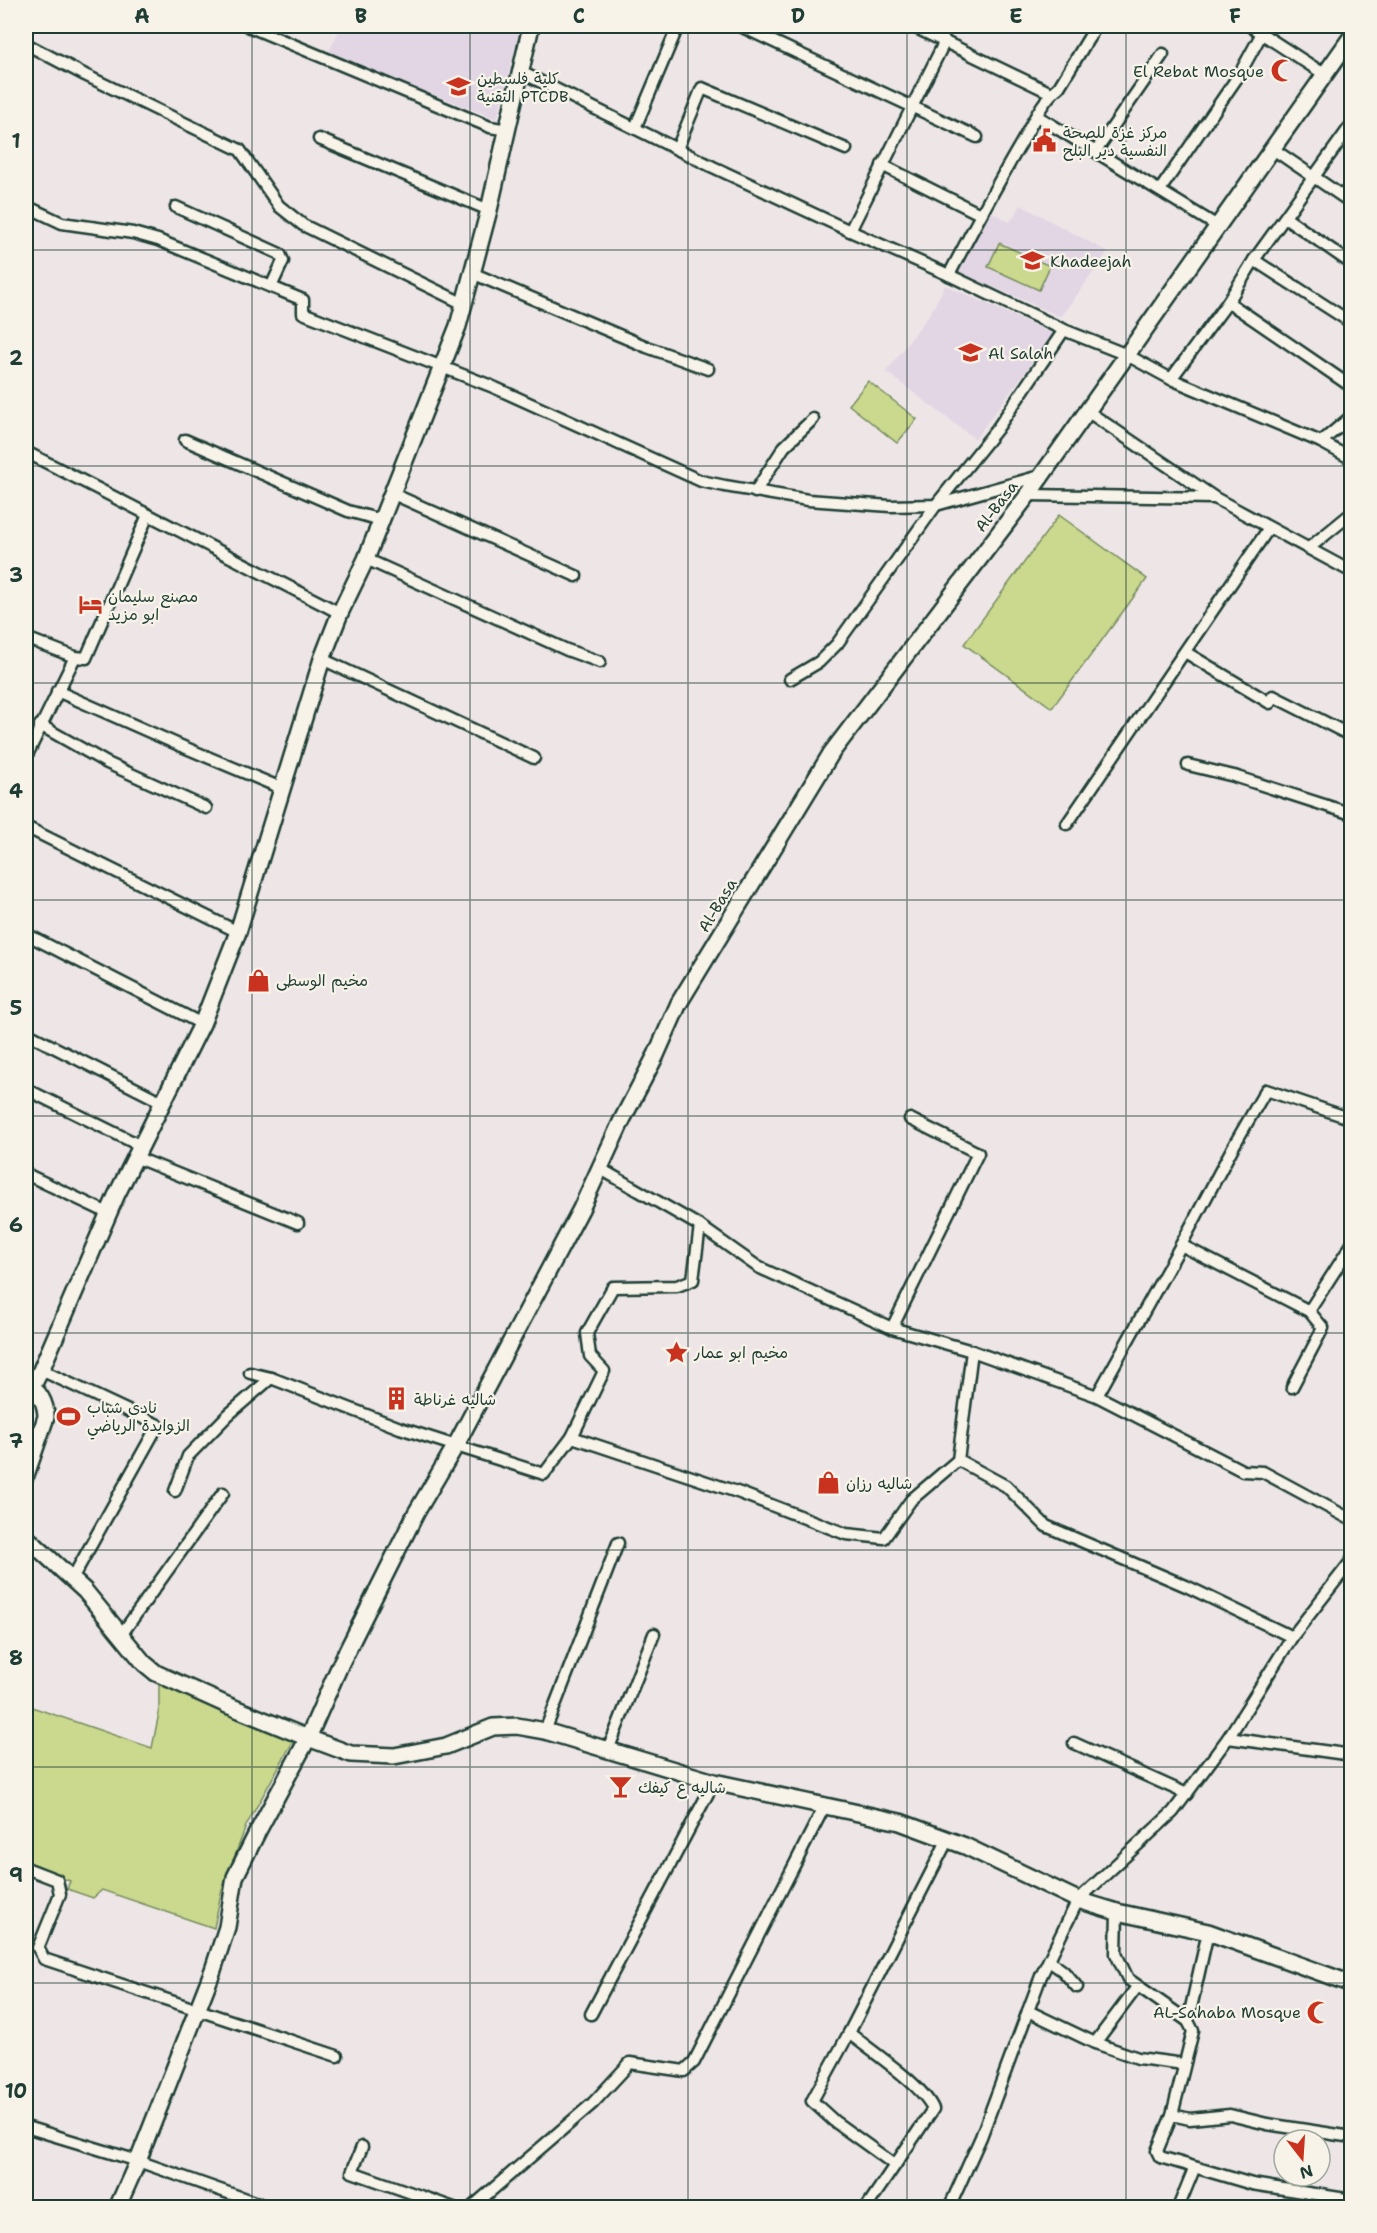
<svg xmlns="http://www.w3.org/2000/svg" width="1377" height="2233" font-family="'Shantell Sans','Playpen Sans Arabic',sans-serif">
	<rect width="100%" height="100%" fill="#eee6e6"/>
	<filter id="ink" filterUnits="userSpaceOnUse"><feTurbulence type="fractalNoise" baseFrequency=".0167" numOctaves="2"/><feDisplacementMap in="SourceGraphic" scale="12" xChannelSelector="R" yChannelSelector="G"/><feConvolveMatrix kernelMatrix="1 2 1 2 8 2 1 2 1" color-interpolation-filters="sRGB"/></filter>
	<g filter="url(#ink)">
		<g fill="#e3d6e4">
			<polygon points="341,26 521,26 497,119 328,54"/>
			<polygon points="1021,205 1108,252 1061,317 957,271 990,211 1010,222"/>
			<polygon points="945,285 1054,334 975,439 886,372 931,312"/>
		</g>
		<g fill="#cad98d" stroke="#748b60" stroke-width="1.5">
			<polygon points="999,243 1050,266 1039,290 988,267"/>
			<polygon points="868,381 917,419 897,443 849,405"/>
			<polygon points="1059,515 1147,579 1052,708 964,644"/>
			<polygon points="159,1683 290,1739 292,1743 246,1826 221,1893 214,1928 102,1890 93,1898 67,1889 70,1881 26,1865 26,1705 152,1748 159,1713"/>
		</g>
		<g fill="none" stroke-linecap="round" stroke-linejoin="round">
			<defs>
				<g id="street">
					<polyline points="248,26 490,127 508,130"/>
					<polyline points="740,26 977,137"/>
					<polyline points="912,26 1051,93"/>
					<polyline points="1250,26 1324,74"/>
					<polyline points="26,44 85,75 240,150 279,206 303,225 464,304"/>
					<polyline points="521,72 713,167 850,231 949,275 1064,330 1127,355 1171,379 1321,442 1352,416"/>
					<polyline points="1037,116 1219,227"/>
					<polyline points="635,128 678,26"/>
					<polyline points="319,139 489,210"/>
					<polyline points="677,149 702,88 846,149"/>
					<polyline points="1273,149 1352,203"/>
					<polyline points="1096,151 1163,54"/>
					<polyline points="882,165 980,214"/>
					<polyline points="1160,190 1239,75 1262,33"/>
					<polyline points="26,206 62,223 133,233 158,240 303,300 303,313 491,386 701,481 725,486 808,500 890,506 936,505 1040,476"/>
					<polyline points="176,207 280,254 283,261 271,287"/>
					<polyline points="1286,218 1352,264"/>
					<polyline points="850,231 945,41"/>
					<polyline points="1254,260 1352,323"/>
					<polyline points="472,273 647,347 708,369"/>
					<path d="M949,275C973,229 997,184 1023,140C1033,122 1043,99 1059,87L1096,26"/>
					<polyline points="1228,302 1352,387"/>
					<polyline points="1171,379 1228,302 1254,260 1352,124"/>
					<polyline points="1087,411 1215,498 1352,572"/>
					<polyline points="185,440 348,511 381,520"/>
					<polyline points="1321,442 1352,459"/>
					<polyline points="26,452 340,613"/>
					<polyline points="755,492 784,447 813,419"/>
					<polyline points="391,493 576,576"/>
					<polyline points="1028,495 1214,498"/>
					<polyline points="1309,548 1352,513"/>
					<polyline points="366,559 567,650 600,662"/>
					<polyline points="26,638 75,657 86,658 148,515"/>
					<polyline points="1185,652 1270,703 1273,696 1352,736"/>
					<polyline points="322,659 534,758"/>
					<polyline points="790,679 819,662 837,644 936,505 997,429 1064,330"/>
					<polyline points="57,691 179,745 281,788"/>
					<polyline points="40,725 107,763 206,808"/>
					<polyline points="26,757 75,657"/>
					<polyline points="1188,765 1234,776 1352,814"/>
					<polyline points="1067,824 1269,528"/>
					<polyline points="26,827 238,932"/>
					<polyline points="26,934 202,1024"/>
					<polyline points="26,1033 162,1102"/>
					<polyline points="26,1089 141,1146"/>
					<polyline points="135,1157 298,1223"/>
					<polyline points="599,1168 700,1226 758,1267 892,1328 972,1351 1097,1396 1243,1471 1263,1472 1352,1520"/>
					<polyline points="26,1174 108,1213"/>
					<polyline points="1181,1245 1309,1311"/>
					<polyline points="892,1328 978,1153 910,1119"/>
					<polyline points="41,1370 158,1425 72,1579"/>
					<polyline points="250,1373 271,1378 400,1428 544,1474 572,1437 604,1371 590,1356 587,1333 613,1287 677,1286 693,1280 700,1226"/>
					<polyline points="1292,1387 1323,1328 1309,1311 1352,1244"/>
					<polyline points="1097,1396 1181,1245 1233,1147 1266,1090 1352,1119"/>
					<polyline points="572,1437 740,1493 846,1534 884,1538 911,1500 958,1460 972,1351"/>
					<polyline points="958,1460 1006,1486 1046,1526 1186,1586 1292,1637"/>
					<polyline points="175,1491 188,1456 228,1415 271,1378"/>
					<polyline points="121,1635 223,1493"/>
					<polyline points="545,1731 618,1543"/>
					<polyline points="1228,1738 1352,1755"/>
					<polyline points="1074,1743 1187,1794"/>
					<polyline points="608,1750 654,1634"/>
					<polyline points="26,1868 57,1880 60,1894 38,1948 44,1959 337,2056"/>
					<polyline points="1117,1912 1116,1954 1128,1979 1188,2021"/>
					<polyline points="1208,1932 1188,2021 1193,2031 1172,2115 1157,2151 1160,2157 1252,2184 1352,2200"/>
					<polyline points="1049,1961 1063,1971 1077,1987"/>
					<polyline points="1028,2011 1095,2043 1138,2058 1184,2064"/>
					<polyline points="591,2014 714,1782"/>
					<path d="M849,2033C870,2050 924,2086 933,2109L866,2208"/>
					<polyline points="1095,2043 1137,1987"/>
					<polyline points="1172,2115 1190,2119 1230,2115 1267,2124 1352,2137"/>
					<polyline points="26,2127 138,2161 271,2208"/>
					<polyline points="362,2147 352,2172 454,2208"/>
					<polyline points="895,2165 834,2121 812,2101 849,2033 948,1839"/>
					<polyline points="471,2208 593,2103 630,2063 684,2071 694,2062 824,1807"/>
					<polyline points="949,2208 981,2137 1041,1976 1078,1900 1173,1812 1228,1738 1292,1637 1352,1560"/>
					<polyline points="1178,2208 1194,2169"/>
				</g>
				<g id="secondary">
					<path d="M26,1384C39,1390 46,1403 46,1417L26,1475"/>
					<polyline points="32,1387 41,1370 116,1196 202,1024 238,932 322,659 340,613 366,559 458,326 489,210 531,26"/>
					<polyline points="26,1537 85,1591 144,1663 156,1673 227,1705 308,1738 351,1754 394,1756 446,1746 493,1727 517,1726 545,1731 714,1782 900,1822 965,1846 1078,1900 1117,1912 1208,1932 1352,1984"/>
					<polyline points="117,2208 138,2161 213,1970 227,1927 235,1877 258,1831 308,1738 341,1663 416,1513 456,1445 581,1209 622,1120 656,1055 679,1003 832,752 1028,495 1352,36"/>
				</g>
			</defs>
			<use href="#street" stroke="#1f3d34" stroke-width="15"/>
			<use href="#secondary" stroke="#1f3d34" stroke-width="20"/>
			<use href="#street" stroke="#f7f3e8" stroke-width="10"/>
			<use href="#secondary" stroke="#f7f3e8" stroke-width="15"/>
		</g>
	</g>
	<path fill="none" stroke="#1f3d34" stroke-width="1.5" stroke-opacity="0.55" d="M252,26V2208M470,26V2208M688,26V2208M907,26V2208M1126,26V2208M26,250H1352M26,466H1352M26,683H1352M26,900H1352M26,1116H1352M26,1333H1352M26,1550H1352M26,1767H1352M26,1983H1352"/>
	<defs>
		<symbol id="mosque-bare" viewBox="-9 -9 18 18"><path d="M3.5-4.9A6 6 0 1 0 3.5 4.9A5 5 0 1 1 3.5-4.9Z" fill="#c8321e" stroke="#f7f3e8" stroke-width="2.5" paint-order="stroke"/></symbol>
		<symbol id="university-bare" viewBox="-9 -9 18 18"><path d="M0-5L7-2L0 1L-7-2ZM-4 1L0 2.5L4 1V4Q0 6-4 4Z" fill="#c8321e" stroke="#f7f3e8" stroke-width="2.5" paint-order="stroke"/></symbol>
		<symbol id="civic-bare" viewBox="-9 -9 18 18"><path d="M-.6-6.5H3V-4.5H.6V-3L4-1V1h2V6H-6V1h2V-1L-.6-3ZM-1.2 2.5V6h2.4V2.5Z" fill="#c8321e" stroke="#f7f3e8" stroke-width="2.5" paint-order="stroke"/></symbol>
		<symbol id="school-bare" viewBox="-9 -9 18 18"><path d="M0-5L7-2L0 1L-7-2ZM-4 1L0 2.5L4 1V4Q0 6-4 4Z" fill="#c8321e" stroke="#f7f3e8" stroke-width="2.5" paint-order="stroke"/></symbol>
		<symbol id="hotel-bare" viewBox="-9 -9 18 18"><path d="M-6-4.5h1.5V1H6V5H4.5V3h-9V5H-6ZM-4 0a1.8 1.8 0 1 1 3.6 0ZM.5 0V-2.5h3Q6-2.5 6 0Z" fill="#c8321e" stroke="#f7f3e8" stroke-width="2.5" paint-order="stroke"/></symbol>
		<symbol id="shop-bare" viewBox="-9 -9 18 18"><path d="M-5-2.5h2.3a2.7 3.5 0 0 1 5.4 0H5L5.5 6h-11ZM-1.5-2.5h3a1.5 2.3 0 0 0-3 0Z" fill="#c8321e" stroke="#f7f3e8" stroke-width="2.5" paint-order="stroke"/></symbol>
		<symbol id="sight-bare" viewBox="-9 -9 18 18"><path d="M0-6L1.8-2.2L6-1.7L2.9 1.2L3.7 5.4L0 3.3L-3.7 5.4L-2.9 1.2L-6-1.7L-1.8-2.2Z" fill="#c8321e" stroke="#f7f3e8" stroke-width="2.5" paint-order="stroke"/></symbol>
		<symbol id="building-bare" viewBox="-9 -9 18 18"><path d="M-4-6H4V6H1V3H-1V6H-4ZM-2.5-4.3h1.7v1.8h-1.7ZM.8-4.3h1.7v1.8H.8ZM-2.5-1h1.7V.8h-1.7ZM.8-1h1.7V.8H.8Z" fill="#c8321e" stroke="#f7f3e8" stroke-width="2.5" paint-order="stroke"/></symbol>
		<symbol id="stadium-bare" viewBox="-9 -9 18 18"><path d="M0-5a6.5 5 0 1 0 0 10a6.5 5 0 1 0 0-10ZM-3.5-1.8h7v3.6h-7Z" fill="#c8321e" stroke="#f7f3e8" stroke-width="2.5" paint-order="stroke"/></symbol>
		<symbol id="bar-bare" viewBox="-9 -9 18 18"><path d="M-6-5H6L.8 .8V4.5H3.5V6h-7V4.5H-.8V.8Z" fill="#c8321e" stroke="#f7f3e8" stroke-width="2.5" paint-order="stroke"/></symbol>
	</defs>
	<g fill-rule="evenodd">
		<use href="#mosque-bare" x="1266" y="54" width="33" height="33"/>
		<use href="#university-bare" x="442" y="70" width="33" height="33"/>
		<use href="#civic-bare" x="1028" y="124" width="33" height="33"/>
		<use href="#school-bare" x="1016" y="244" width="33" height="33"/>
		<use href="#school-bare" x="954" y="336" width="33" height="33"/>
		<use href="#hotel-bare" x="74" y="588" width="33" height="33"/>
		<use href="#shop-bare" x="242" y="964" width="33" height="33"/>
		<use href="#sight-bare" x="660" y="1336" width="33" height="33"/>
		<use href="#building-bare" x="380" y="1382" width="33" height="33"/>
		<use href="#stadium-bare" x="52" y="1400" width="33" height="33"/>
		<use href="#shop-bare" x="812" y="1466" width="33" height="33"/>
		<use href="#bar-bare" x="604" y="1770" width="33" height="33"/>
		<use href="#mosque-bare" x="1302" y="1996" width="33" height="33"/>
	</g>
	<g text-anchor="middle" stroke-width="4.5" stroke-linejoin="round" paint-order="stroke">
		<g font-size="16" fill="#1f3d34" stroke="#f7f3e8" text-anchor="start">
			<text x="1264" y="77" text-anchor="end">El Rebat Mosque</text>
			<text x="477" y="84">كلية فلسطين<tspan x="477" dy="18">التقنية PTCDB</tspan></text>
			<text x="1063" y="138">مركز غزة للصحة<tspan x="1063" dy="18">النفسية دير البلح</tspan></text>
			<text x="1050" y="267">Khadeejah</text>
			<text x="988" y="359">Al Salah</text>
			<text x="108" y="602">مصنع سليمان<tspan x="108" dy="18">ابو مزيد</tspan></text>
			<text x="276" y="986">مخيم الوسطى</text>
			<text x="694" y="1358">مخيم ابو عمار</text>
			<text x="414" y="1405">شاليه غرناطة</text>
			<text x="87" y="1413">نادي شباب<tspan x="87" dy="18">الزوايدة الرياضي</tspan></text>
			<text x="846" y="1489">شاليه رزان</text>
			<text x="638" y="1793">شاليه ع كيفك</text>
			<text x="1301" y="2018" text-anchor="end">AL-Sahaba Mosque</text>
		</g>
		<g font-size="16" fill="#1f3d34" stroke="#f7f3e8">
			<text transform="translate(996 506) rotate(-53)" y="6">Al-Basa</text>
			<text transform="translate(717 905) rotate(-59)" y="6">Al-Basa</text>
		</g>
	</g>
	<rect width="1377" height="2233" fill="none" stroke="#f7f3e8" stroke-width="66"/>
	<g transform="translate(1302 2158) rotate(163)"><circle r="28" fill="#f7f3e8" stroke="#a1aaa0" stroke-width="1.5"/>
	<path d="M0-4.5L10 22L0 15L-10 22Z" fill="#c8321e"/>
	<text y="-9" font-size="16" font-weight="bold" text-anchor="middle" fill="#1f3d34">N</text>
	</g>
	<rect x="33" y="33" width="1311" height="2167" fill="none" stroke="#1f3d34" stroke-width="2"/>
	<g font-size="20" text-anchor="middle" font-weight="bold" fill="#1f3d34">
		<text x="142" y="23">A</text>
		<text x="361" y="23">B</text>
		<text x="579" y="23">C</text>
		<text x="798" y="23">D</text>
		<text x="1016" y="23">E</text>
		<text x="1235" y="23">F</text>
		<text x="16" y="148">1</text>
		<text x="16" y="365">2</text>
		<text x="16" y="582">3</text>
		<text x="16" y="798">4</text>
		<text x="16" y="1015">5</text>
		<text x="16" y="1232">6</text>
		<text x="16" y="1448">7</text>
		<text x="16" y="1665">8</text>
		<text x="16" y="1882">9</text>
		<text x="16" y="2098">10</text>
	</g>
</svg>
